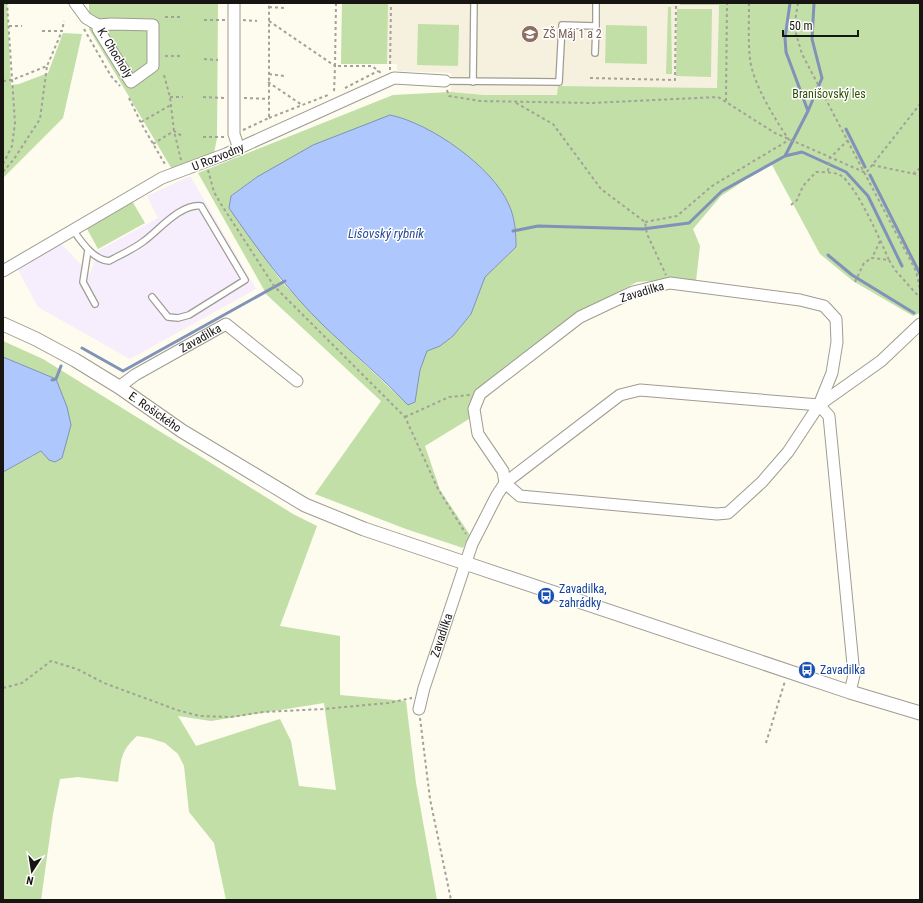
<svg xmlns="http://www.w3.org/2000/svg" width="923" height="903" font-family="'Roboto Condensed',sans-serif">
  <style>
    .built { fill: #f6f1de }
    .industrial { fill: #f6edfd }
    .green { fill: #c1dfa6; fill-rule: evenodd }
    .water { fill: #aec8fe; stroke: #8092b7 }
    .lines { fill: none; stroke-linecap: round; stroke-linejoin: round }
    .stream { stroke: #8092b7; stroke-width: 3 }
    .service-casing { stroke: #9f9c91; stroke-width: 8 }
    .minor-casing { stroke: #9f9c91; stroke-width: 13 }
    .tertiary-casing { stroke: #9f9c91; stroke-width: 15 }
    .path { stroke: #a3a198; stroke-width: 2; stroke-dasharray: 3 3; stroke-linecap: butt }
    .service { stroke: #fff; stroke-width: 5.5 }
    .minor { stroke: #fff; stroke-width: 11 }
    .tertiary { stroke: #fff; stroke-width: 13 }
    .labels { text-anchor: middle; stroke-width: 3; stroke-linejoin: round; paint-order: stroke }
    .education-label { font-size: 12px; fill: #785e54; stroke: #fff; text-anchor: start }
    .street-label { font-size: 12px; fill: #161511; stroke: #fff }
    .park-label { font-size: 12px; fill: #2f4e00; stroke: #fff }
    .transit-label { font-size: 12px; fill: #164399; stroke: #fff; text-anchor: start }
    .water-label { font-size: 13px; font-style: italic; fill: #2c4b98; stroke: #fff }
  </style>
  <rect width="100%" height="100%" fill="#fefbef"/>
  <path class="built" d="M342,3H719L718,88L558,86V95H484L451,92V73L397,71V64H341Z"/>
  <path class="industrial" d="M190,176L256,289L130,359L38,307L17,268L60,243L90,274L98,251L158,218L147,196Z"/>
  <path class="green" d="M3,3H7L11,85L19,84L48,73L63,33L82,34L63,118L3,178Z
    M89,3H218L217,138L214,153L173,171L89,29Z
    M342,3H388L387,64H341Z
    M680,3H920V313L913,316L853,281L820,254L771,163L721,196L693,229L700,246L696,281L668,280L637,282L578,313L481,387L469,419L425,446L440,490L470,535L463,548L406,529L315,494L381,401L267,295L198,173L393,95L451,92L484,95H557L558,86L717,88L719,5H680ZM390,115C430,123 493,167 509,205C515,218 516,233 516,247L485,277L471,314L453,336L440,346L427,351L420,370L415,402L408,405L324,326L282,282L229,208L231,196L257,177Z
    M668,7H671L672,74H666Z
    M677,9H712L711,77L676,76Z
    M418,24L459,25L458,66L417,65Z
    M606,25L647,26V64L605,63Z
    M132,201L145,223L98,249L86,227Z
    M3,341L43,359L293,514L317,526L280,626L340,636V695L406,701L416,783L437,900H226L214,843L189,812L184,766L178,754L165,743L149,738L137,736C120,751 121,761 118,782L78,777L60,779L53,814L41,900H3V472L42,451L56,379L3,357ZM324,703L336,790L299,786L291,741L280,719L196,746L178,716L211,721Z"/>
  <path class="water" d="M390,115C430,123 493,167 509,205C515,218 516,233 516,247L485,277L471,314L453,336L440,346L427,351L420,370L415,402L408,405C382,377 352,353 324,326C287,290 258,250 229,208L231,196L257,177L313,145Z
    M3,357L56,379L67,407L71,425L62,458L55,462L49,460L41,451L3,472Z"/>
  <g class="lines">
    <path class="stream" d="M790,3L785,38L786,52L808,111
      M846,129L865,167
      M785,156L802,152L846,172L868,196L902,266
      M870,175L920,274
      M513,231L538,226L643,229L689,223L722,191L785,156L808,111L822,78L812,39L814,3
      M828,255L852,275L914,313
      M82,348L123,371L285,281
      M52,380L56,379L61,366"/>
    <defs>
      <path id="service" d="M595,53L596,26
        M445,81L559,82L562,25L596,26V3
        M473,82L474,3
        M73,230C81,241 93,260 109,261C120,255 134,249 144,241C158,231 181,203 201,206L245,280L189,315L178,318L168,317L152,297
        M88,250L83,282L95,304"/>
      <g id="minor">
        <path d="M75,3L86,18L98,25"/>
        <path d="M234,3V134L239,149"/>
        <path d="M112,24L153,25V66L131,82L98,29V25Z"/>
        <path d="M3,271L162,178L226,154L394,78L445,81"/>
        <path d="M670,283L800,300L824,306L836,319L837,342L832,373L819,405L788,452L762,482L728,513L717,514L520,496L505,483L503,471L478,434L474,409L480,394L580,317L633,292Z"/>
        <path id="s1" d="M119,387L135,375L226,324L297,381"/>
        <path d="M819,405L829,416L854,675L850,692"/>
        <path id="s2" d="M419,709L424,688L472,544L497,495L505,483L620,395L640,390L819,405L881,361L920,324"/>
      </g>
      <g id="tertiary">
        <path id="s3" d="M3,324L36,339L75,360L119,387L182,431L305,505L364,529L465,563L850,692L920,713"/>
      </g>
    </defs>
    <use href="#service" class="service-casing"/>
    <use href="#minor" class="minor-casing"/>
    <use href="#tertiary" class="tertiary-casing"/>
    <path class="path" d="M336,3L335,66H372L381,73
      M798,3L794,27L802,54L916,271L920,289
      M269,7L284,8
      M165,17H183
      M204,20H225
      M243,20L257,21
      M269,21L335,66L334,93
      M9,26H22
      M84,29L111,76L120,86
      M42,31H62L64,21
      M165,56H183
      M204,59L218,60
      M390,70L391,3
      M269,74L284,76
      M164,75L170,97L174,131L181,160
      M590,78L675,80L676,3
      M3,81L12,80L47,66L62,31
      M268,82L302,105
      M345,88L378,71
      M447,90L449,96L480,101L591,103L718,97L775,133L866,173L920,104
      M170,97H183
      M203,97L224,98
      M129,98L141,123L166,166
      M244,98L269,99
      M726,101L727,3
      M516,103L553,124L601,189L645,222L647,234L666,275
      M269,118L328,95
      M141,122L171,105
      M243,130L269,118V3
      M203,137H225
      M153,144L174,131L182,136
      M3,164L12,146L15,123L7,3
      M872,165L920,175
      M208,170L214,192L221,204L274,286L405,417L438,489L466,534
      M828,171L830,158L848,140
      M3,172L14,159L40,119L47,66
      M913,174L920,168
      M791,205L797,200L803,186L816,172C824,172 833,172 840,175C856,184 881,242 889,260
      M645,222L677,216L712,186L789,140C775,119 753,84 750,59C748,41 749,22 749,3
      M880,241L872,258L889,260L895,270L920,298
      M855,282L864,263L872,258
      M405,417L449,397L470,395
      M3,688L22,683L51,661L77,669L104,683L177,710L200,716L231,717L263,712L323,709L388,703L412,698
      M420,718L430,799L451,900
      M766,743L785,681"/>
    <use href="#service" class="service"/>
    <use href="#minor" class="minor"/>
    <use href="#tertiary" class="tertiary"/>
  </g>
  <defs>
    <symbol id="school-disc" viewBox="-11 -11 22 22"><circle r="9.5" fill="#8d6e63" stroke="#fff"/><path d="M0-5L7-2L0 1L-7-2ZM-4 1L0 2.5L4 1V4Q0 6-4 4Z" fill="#fff"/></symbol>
    <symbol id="bus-disc" viewBox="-11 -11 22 22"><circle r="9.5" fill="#1a4fb4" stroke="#fff"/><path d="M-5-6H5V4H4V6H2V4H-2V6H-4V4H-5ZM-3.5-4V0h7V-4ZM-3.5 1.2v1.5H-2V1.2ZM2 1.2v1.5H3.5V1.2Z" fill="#fff"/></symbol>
  </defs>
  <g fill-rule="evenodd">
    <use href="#school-disc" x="520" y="24" width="20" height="20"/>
    <use href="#bus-disc" x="536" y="586" width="20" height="20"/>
    <use href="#bus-disc" x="797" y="660" width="20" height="20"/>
  </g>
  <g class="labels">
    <g class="education-label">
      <text x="543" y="38">ZŠ Máj 1 a 2</text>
    </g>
    <g class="street-label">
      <text transform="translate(115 53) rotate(59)" y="4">K. Chocholy</text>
      <text transform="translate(218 157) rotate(-22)" y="4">U Rozvodny</text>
      <text transform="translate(642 292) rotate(-17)" y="4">Zavadilka</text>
      <text dy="4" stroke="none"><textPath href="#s1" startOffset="95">Zavadilka</textPath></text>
      <text dy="4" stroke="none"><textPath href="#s3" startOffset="176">E. Rošického</textPath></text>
      <text dy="4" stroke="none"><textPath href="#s2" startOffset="77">Zavadilka</textPath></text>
    </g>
    <g class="park-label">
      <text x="829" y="98">Branišovský les</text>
    </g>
    <g class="transit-label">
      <text x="559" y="593">Zavadilka,<tspan x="559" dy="14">zahrádky</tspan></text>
      <text x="820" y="674">Zavadilka</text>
    </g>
    <g class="water-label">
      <text x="386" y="238">Lišovský rybník</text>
    </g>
  </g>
  <rect width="923" height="903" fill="none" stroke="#161511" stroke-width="8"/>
  <g transform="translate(32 871) rotate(192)" stroke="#ffffff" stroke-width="3" paint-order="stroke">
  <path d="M0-3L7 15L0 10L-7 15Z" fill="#161511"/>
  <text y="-6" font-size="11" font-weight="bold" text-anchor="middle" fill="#161511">N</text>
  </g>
  <path d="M783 30v6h75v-6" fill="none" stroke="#161511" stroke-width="2"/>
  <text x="789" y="30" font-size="12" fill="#161511" stroke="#ffffff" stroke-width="3" paint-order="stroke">50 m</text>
</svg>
